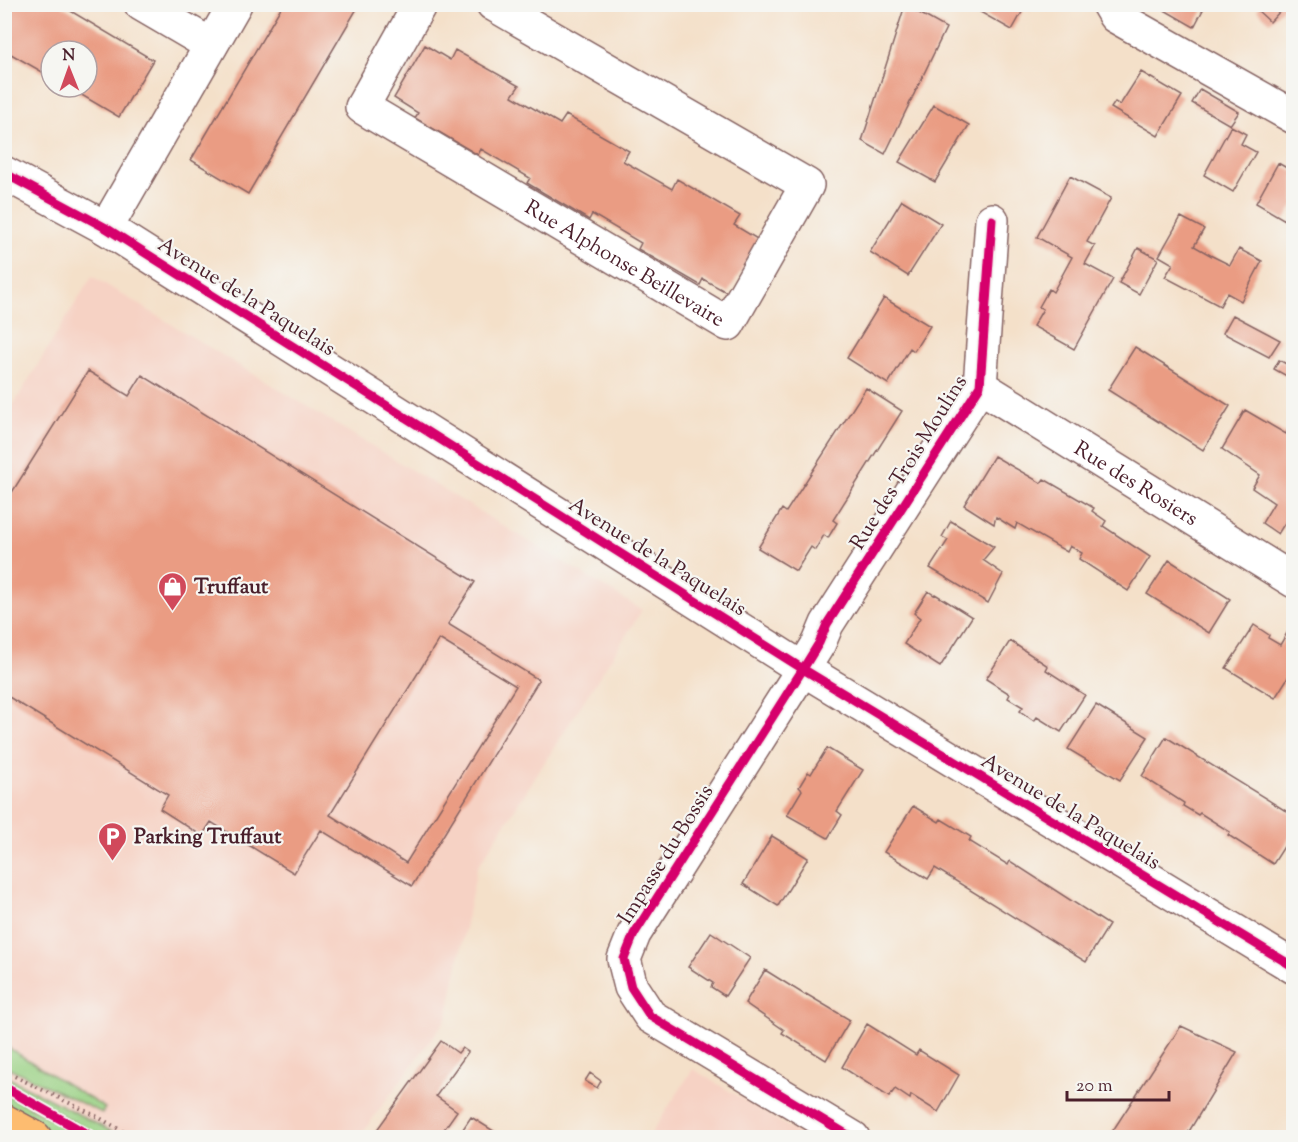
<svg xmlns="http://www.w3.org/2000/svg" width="1298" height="1142" font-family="'Sorts Mill Goudy',serif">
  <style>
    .built { fill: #f6d2c4 }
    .green { fill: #98d082; stroke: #717856; stroke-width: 1.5 }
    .building { fill: #ea9c83; fill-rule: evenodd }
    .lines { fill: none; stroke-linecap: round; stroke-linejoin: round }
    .minor-casing { stroke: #866362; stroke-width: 36 }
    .major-casing { stroke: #866362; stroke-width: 36 }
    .path { stroke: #866362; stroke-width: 4; stroke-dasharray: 1.5 4.5; stroke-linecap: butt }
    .minor { stroke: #fff; stroke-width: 33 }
    .major { stroke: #fdbc70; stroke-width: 33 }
    .cycleway-casing { stroke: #f6f6f2; stroke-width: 13 }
    .cycleway { stroke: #d6006c; stroke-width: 9 }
    .labels { text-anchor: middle; stroke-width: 4.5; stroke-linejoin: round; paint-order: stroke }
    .street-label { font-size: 21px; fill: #4a1f2b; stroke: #f6f6f2 }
    .poi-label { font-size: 21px; font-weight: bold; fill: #4a1f2b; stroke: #f6f6f2; text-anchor: start }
  </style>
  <rect width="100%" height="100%" fill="#f6f6f2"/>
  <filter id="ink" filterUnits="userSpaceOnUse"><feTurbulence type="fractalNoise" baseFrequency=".0167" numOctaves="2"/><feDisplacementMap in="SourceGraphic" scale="12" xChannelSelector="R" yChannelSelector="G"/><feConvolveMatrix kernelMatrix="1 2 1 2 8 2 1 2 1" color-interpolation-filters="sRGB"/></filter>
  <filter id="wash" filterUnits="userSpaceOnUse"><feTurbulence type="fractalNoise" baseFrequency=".008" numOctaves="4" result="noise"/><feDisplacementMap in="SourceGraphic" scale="24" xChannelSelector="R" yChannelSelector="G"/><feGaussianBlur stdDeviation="1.35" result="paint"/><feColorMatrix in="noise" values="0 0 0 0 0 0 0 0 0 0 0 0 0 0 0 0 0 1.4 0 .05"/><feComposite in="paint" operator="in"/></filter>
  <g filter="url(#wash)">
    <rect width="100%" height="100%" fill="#f4e0c9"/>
    <path class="built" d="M92,276L642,610L477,868L447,1018L359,1137H5L4,420Z
      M693,1069L805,1137H649Z"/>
    <path class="green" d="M4,1045L105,1108L102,1113L5,1066Z
      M5,1076L122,1137H100L5,1084Z
      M4,1093L84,1137H50L5,1112Z"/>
    <g id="blocks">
      <path class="building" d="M4,4H59L153,60L119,117L68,87H87V51H51V77L4,50Z
        M283,4H353L358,7L248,194L191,160Z
        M975,4H1033L1030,10L1025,7L1012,30L973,8Z
        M1154,4H1206L1194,27Z
        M1261,4H1294V17L1283,8L1270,22L1257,10Z
        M905,5L946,28L885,154L862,141Z
        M425,45L450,60L455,50L519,86L512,96L560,124L566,115L629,151L623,161L672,189L677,179L740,216L734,225L759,240L728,293L703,279L700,285L638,249L641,243L592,214L589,220L527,183L530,178L481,149L478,155L415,118L418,113L394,98Z
        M1141,72L1182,96L1158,136L1111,108L1115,102L1120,105Z
        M1200,89L1239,112L1230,125L1192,103Z
        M934,105L969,125L935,182L899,162Z
        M1231,126L1246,134L1241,144L1256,152L1233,192L1204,175Z
        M1278,163L1294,172V204L1285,220L1256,203Z
        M1070,176L1111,198L1087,242L1095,246L1085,264L1113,279L1074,349L1033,326L1043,309L1039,307L1049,289L1053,292L1072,257L1037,237Z
        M902,200L941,224L908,276L870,252Z
        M1181,217L1204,229L1194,246L1212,256L1230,265L1239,249L1262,261L1241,301L1227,293L1220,306L1165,277L1173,264L1159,256Z
        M1138,248L1158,259L1139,294L1119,283Z
        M884,298L930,326L914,351L910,348L888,384L847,358Z
        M1233,315L1280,340L1269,357L1223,333Z
        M1135,347L1230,406L1203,450L1108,390Z
        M1279,360L1294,368V380L1274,369Z
        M88,371L129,396L142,375L475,582L448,624L539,680L412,886L321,830L294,873L211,822L202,836L160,809L168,795L4,694V505ZM439,639L516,686L406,863L330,815Z
        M866,388L902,411L833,520L837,523L828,538L824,535L815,550L811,547L796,571L758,548L782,509L786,512Z
        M1245,410L1286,434L1290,426L1294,428V508L1278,534L1262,523L1274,503L1252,488L1260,475L1222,449Z
        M994,456L1041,483L1044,479L1094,508L1092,511L1106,521L1103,526L1150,557L1128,591L1079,559L1082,553L1070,546L1067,552L1017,523L1015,529L996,517L994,524L964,505Z
        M951,521L994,547L983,560L1003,574L988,603L930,568L948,540L942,537Z
        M1169,560L1230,599L1209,633L1147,594Z
        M928,591L934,595L935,594L972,617L940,667L904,644L920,618L914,613Z
        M1254,625L1269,635L1268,638L1280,645L1287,633L1294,638V668L1275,698L1226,668Z
        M1010,641L1048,666L1046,670L1085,695L1061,732L1037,717L1034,721L1020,711L1023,707L1008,698L1010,694L986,679Z
        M1096,705L1148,737L1120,780L1068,749Z
        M1166,737L1294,816V831L1273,864L1228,835L1230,832L1200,813L1198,815L1183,806L1184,803L1142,776Z
        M827,748L863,770L837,811L842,815L828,838L787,815L802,790L799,787L808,772L811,774Z
        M913,806L939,822L941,819L971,837L969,841L1008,865L1010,861L1109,925L1086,962L935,868L928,879L884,852Z
        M772,836L808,858L778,906L743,884Z
        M711,932L750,958L725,996L711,987L713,983L688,967Z
        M765,970L805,995L806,994L850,1020L826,1060L782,1033L784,1030L745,1003Z
        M867,1024L916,1055L919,1050L959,1075L938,1112L911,1095L910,1099L895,1089L889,1097L842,1067Z
        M1181,1026L1237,1052L1185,1138H1108Z
        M441,1041L458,1053L462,1048L468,1052L436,1096L457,1111L438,1138H371Z
        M590,1073L601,1081L597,1088L585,1081Z
        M471,1117L500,1135L498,1138H457Z"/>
    </g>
  </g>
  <g filter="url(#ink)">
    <use href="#blocks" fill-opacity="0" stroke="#866362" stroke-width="1.5"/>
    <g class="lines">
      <defs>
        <g id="minor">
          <path d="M141,4L211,45"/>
          <path id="s1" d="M420,4L362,107L728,324L807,185L493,4"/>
          <path d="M1108,4L1115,16L1294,117"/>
          <path d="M4,173L106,228L803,669L1294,967"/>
          <path d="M106,228L235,4"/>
          <path id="s2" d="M980,386L1294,581"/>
          <path d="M853,1138L650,1016L631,987L624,959L634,934L803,669L819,643L827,624L980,386L992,220"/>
        </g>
        <path id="major" d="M4,1121L35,1138"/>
      </defs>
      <use href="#minor" class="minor-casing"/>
      <use href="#major" class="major-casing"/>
      <path class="path" d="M4,1071L98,1117L134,1138"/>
      <use href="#minor" class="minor"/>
      <use href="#major" class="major"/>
      <defs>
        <path id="cycleway" d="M4,173L106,228L803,669L1294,967
          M4,1087L94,1138
          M853,1138L650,1016L631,987L624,959L634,934L803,669L819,643L827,624L980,386L992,220"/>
      </defs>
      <use href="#cycleway" class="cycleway-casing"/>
      <use href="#cycleway" class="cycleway"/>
    </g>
  </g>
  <defs>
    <symbol id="shop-pin" viewBox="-11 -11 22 30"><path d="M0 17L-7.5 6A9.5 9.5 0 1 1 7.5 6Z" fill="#d1495b" stroke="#f6f6f2"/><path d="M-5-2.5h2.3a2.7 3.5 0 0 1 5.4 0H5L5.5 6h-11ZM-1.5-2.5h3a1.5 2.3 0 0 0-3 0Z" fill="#fff"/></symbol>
    <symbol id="parking-pin" viewBox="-11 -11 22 30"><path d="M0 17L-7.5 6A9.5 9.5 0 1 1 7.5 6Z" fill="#d1495b" stroke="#f6f6f2"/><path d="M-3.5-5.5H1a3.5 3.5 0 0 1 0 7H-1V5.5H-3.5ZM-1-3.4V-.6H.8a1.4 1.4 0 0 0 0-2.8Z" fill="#fff"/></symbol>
  </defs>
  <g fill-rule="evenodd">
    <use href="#shop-pin" x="156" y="570" width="33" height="45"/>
    <use href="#parking-pin" x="96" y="820" width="33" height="45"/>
  </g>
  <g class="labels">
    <g class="street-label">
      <text dy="7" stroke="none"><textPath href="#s1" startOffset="424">Rue Alphonse Beillevaire</textPath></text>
      <text transform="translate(247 296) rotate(32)" y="7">Avenue de la Paquelais</text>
      <text transform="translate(908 462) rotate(-58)" y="7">Rue des Trois Moulins</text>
      <text dy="7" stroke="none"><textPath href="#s2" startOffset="184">Rue des Rosiers</textPath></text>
      <text transform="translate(658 556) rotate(32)" y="7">Avenue de la Paquelais</text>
      <text transform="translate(1071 811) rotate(31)" y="7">Avenue de la Paquelais</text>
      <text transform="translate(665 854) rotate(-58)" y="7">Impasse du Bossis</text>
    </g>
    <g class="poi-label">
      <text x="194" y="593">Truffaut</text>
      <text x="134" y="843">Parking Truffaut</text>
    </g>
  </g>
  <rect width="1298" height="1142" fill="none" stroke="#f6f6f2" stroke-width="24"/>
  <g transform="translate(69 69) rotate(359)"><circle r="28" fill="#f6f6f2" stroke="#b1a0a2" stroke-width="1.5"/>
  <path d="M0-4.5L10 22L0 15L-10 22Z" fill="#d1495b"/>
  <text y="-9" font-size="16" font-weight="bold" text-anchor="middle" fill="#4a1f2b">N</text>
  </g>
  <path d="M1067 1091v9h102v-9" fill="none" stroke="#4a1f2b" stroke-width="3"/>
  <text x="1076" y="1091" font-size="18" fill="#4a1f2b" stroke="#f6f6f2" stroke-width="4.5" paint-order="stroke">20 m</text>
</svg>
